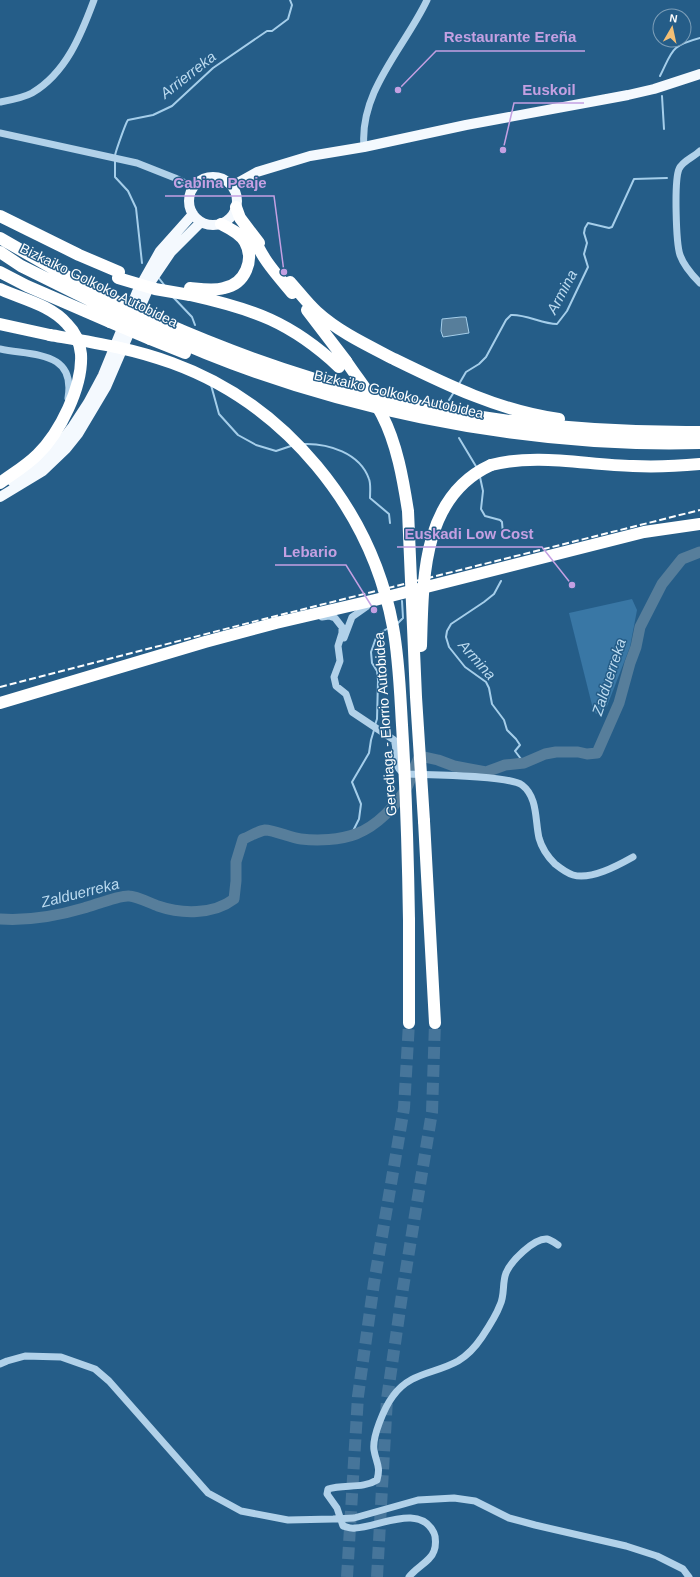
<svg xmlns="http://www.w3.org/2000/svg" width="700" height="1577" font-family="Arial,sans-serif">
  <style>
    .green { fill: #3977a5 }
    .water { fill: #577e9b; stroke: #a5ceea }
    .lines { fill: none; stroke-linecap: round; stroke-linejoin: round }
    .stream { stroke: #a5ceea; stroke-width: 2 }
    .river { stroke: #577e9b; stroke-width: 11 }
    .highway-tunnel { stroke: #46759a; stroke-width: 12; stroke-dasharray: 12 6; stroke-linecap: butt }
    .minor { stroke: #b1d1e9; stroke-width: 7 }
    .major { stroke: #f4f9fe; stroke-width: 10 }
    .highway { stroke: #fff; stroke-width: 12 }
    .rail { stroke: #fff; stroke-width: 2; stroke-dasharray: 7 3; stroke-linecap: butt }
    .highway-bridge { stroke: #fff; stroke-width: 12 }
    .labels { text-anchor: middle; stroke-width: 3; stroke-linejoin: round; paint-order: stroke }
    .street-label { font-size: 14px; fill: #fff; stroke: #255d88 }
    .water-label { font-size: 15px; font-style: italic; fill: #bcdbf0; stroke: #255d88 }
    .leader { fill: none; stroke: #c4a0e2; stroke-width: 1.5 }
    .callout-dot { fill: #c4a0e2; stroke: #255d88; stroke-width: 1.5 }
    .callout-label { font-size: 15px; text-anchor: middle; font-weight: bold; fill: #c4a0e2; stroke: #255d88; stroke-width: 3; stroke-linejoin: round; paint-order: stroke }
  </style>
  <rect width="100%" height="100%" fill="#255d88"/>
  <path class="green" d="M632,599L637,610L630,647L607,706L596,714L592,705L569,613Z"/>
  <path class="water" d="M461,317H466L469,333L443,337L441,331L442,319Z"/>
  <g class="lines">
    <path class="stream" d="M660,76C673,50 670,46 700,38
      M662,96L664,129
      M115,156C115,153 126,122 128,120L153,115L172,106L213,68L267,31H272L288,19L292,5L290,0
      M115,161V177L128,191L136,208L142,263
      M158,277L165,286
      M173,297L192,317L195,325
      M459,384L466,372L479,364L486,357L506,320L511,315C526,314 542,324 557,324L567,311L588,267L584,254L587,243L584,233L585,228L588,223L609,228L612,227L634,179L667,178
      M211,385L219,414L238,435L256,445L276,451L291,446
      M449,400L454,392
      M459,438L477,468
      M303,444C328,443 360,453 369,479C371,484 370,492 370,498L389,514L390,523
      M480,477L483,491L481,509L485,516L500,520L502,522L503,534
      M501,581L494,594L484,602L451,624L447,631L446,637L449,647L465,667L486,682L489,688L492,704L504,720L507,730L516,739L520,745L515,751L524,763
      M397,624L403,618L402,601
      M375,725L377,719L378,680L377,671L372,663L371,652L377,635L390,627
      M351,835L359,819L361,804L352,782L369,753L371,740L374,730"/>
    <path class="river" d="M0,919C29,921 57,916 84,908C95,905 120,895 129,896C136,896 150,903 158,906C181,914 213,915 234,899L236,881V862L243,839C249,837 258,831 265,830C274,830 291,838 301,839C318,841 340,840 356,834C377,826 396,806 407,787C412,777 414,766 420,756L438,760L454,766L486,772L505,765L524,763L545,754L556,752H578L587,754L597,753L619,703L630,663L636,647L640,627L662,584L682,559L700,552"/>
    <path class="highway-tunnel" d="M347,1577L358,1396L374,1283L404,1108L409,1023
      M377,1577L387,1399L403,1288L432,1112L435,1023"/>
    <path class="minor" d="M0,102C11,100 23,98 32,93C66,73 81,35 94,0
      M0,133L137,163L175,178L193,187
      M364,147C359,91 405,47 427,0
      M700,151C694,157 682,161 679,169C674,181 676,243 680,255C684,266 692,275 700,283
      M0,349C32,356 76,350 68,398
      M322,617L329,616L335,618L342,627V633L338,646L340,661L334,677L336,686L346,694L352,712L394,740C399,751 391,771 407,774C428,775 508,775 522,785C538,797 535,821 539,838C542,849 547,856 555,864C560,868 566,873 573,875C591,880 617,866 633,857
      M344,638L352,617L369,605
      M0,1364L7,1361L25,1356L61,1357L95,1369L109,1381L208,1493L241,1511L288,1520L333,1519L354,1518L418,1500L454,1498L475,1501L509,1518L535,1525L626,1546L657,1556L683,1569L689,1577
      M409,1577C415,1568 431,1561 434,1551C436,1546 436,1537 434,1533C420,1503 379,1527 355,1528C351,1529 347,1527 343,1526L337,1508L327,1494L328,1489C344,1484 363,1489 377,1480C381,1466 376,1463 374,1450C372,1437 384,1408 393,1396C410,1372 435,1374 458,1361C468,1355 476,1346 482,1337C488,1328 496,1316 500,1305C505,1295 502,1283 506,1273C511,1261 534,1238 547,1239C551,1240 555,1243 558,1245"/>
    <path class="major" d="M189 201a24 24 0 1 1 48 0a24 24 0 1 1-48 0Z
      M232,186L257,172L310,156L364,147L466,125L628,95L654,89L700,74
      M12,481L37,465L59,444L73,426L88,403L103,375L137,292L160,251L193,214
      M0,497L43,471L66,449L78,434L106,387L152,280L171,252L201,222"/>
    <path class="highway" d="M236,207L240,218L259,243
      M0,216L79,255L119,272
      M254,237C261,258 278,276 292,293
      M0,238L75,281L122,304
      M0,252L21,266L114,312
      M0,272L27,286L110,322
      M290,282C299,292 307,303 317,312C339,332 367,345 394,359C447,385 500,411 559,419
      M190,288C201,289 214,291 224,288C245,284 255,260 245,242C240,233 229,228 221,224
      M0,289C22,299 51,305 67,324C75,332 80,343 81,354C83,386 60,433 37,455C26,466 12,474 0,483
      M190,295C253,309 291,322 339,367
      M307,310L346,361
      M160,321C230,352 303,378 377,396C482,422 592,433 700,432
      M0,324L50,335
      M155,331C318,407 520,448 700,443
      M150,339L185,353
      M491,465C537,453 586,465 633,466C655,467 678,466 700,464
      M0,703L205,642L276,623L375,600L644,532L700,524
      M424,821L435,1023
      M409,1023V920"/>
    <path class="rail" d="M0,687L264,619L700,510"/>
    <path class="highway-bridge" d="M118,278L155,289L190,295
      M122,304L160,321
      M114,312L155,331
      M110,322L150,339
      M50,335C91,342 132,348 172,363C285,404 371,508 393,627C399,659 400,692 402,725C406,790 408,855 409,920
      M346,361C358,379 372,396 382,415C397,444 403,479 408,511L416,697L424,821
      M421,646C423,581 421,497 491,465"/>
  </g>
  <g class="labels">
    <g class="street-label">
      <text transform="translate(99 285) rotate(26)" y="5">Bizkaiko Golkoko Autobidea</text>
      <text transform="translate(399 394) rotate(13)" y="5">Bizkaiko Golkoko Autobidea</text>
      <text transform="translate(385 724) rotate(-94)" y="5">Gerediaga - Elorrio Autobidea</text>
    </g>
    <g class="water-label">
      <text transform="translate(188 75) rotate(-38)" y="5">Arrierreka</text>
      <text transform="translate(562 292) rotate(-62)" y="5">Armina</text>
      <text transform="translate(477 660) rotate(48)" y="5">Armina</text>
      <text transform="translate(609 677) rotate(-72)" y="5">Zalduerreka</text>
      <text transform="translate(80 893) rotate(-14)" y="5">Zalduerreka</text>
    </g>
  </g>
  <path class="leader" d="M398 90L436 51H585M503 150L514 103H584M284 272L274 196H165M572 585L542 547H397M374 610L346 565H275"/>
  <g class="callout-dot">
    <circle cx="398" cy="90" r="4"/>
    <circle cx="503" cy="150" r="4"/>
    <circle cx="284" cy="272" r="4"/>
    <circle cx="572" cy="585" r="4"/>
    <circle cx="374" cy="610" r="4"/>
  </g>
  <g class="callout-label">
    <text x="510" y="42">Restaurante Ereña</text>
    <text x="549" y="95">Euskoil</text>
    <text x="220" y="188">Cabina Peaje</text>
    <text x="469" y="539">Euskadi Low Cost</text>
    <text x="310" y="557">Lebario</text>
  </g>
  <g transform="translate(672 28) rotate(9)"><circle r="19" fill="#255d88" stroke="#7c9eb8"/>
  <path d="M0-3L7 15L0 10L-7 15Z" fill="#f3bf75"/>
  <text y="-6" font-size="11" font-weight="bold" text-anchor="middle" fill="#ffffff">N</text>
  </g>
</svg>
